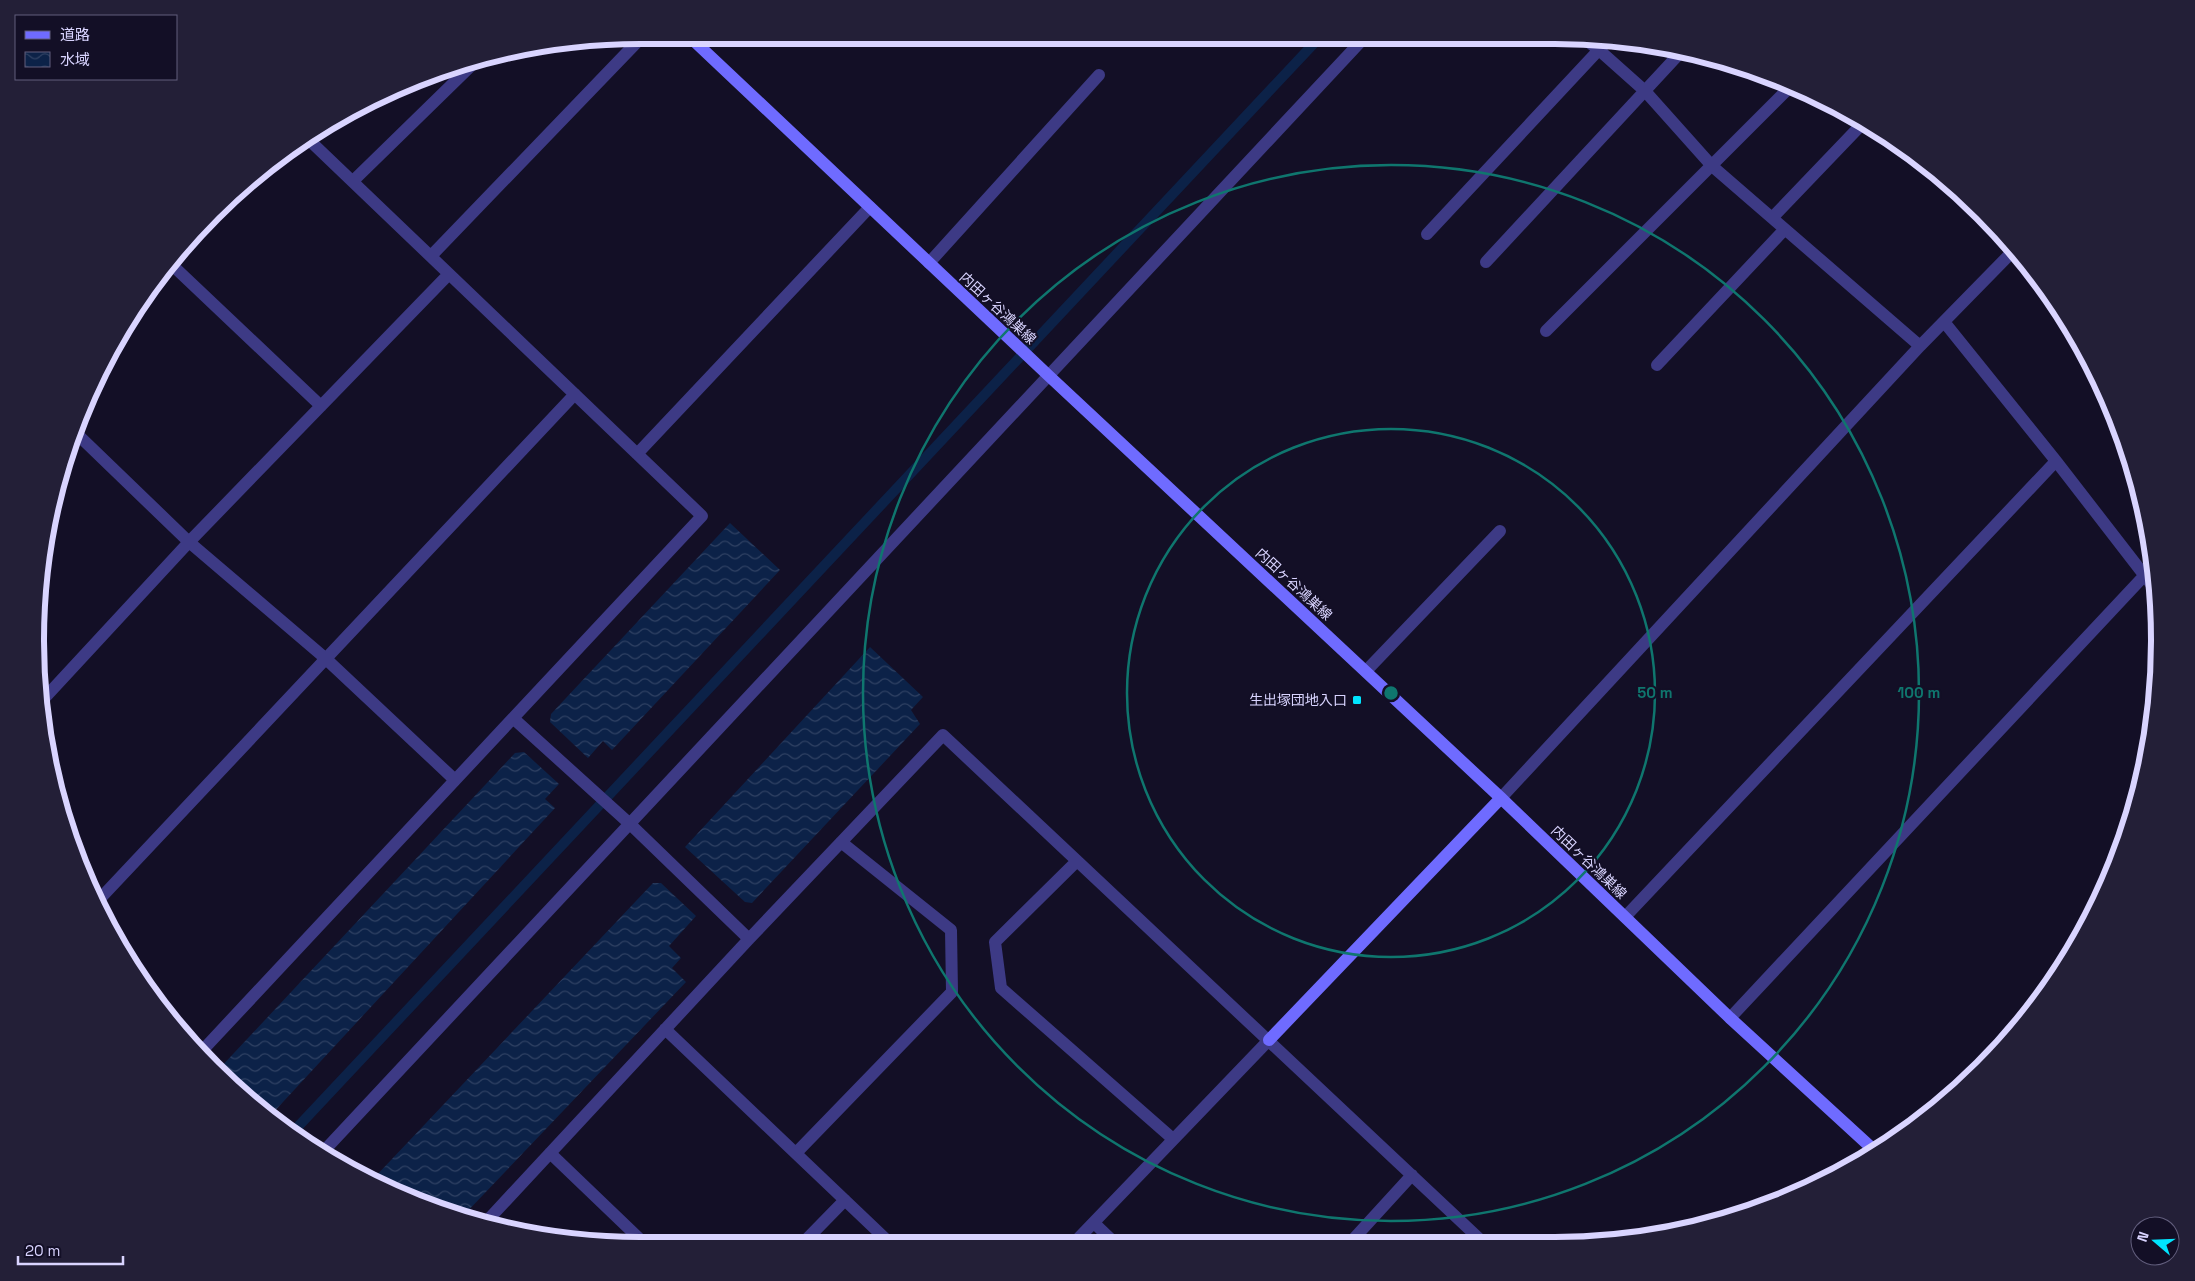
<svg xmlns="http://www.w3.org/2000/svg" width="2195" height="1281" font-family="'Space Grotesk','Noto Sans JP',sans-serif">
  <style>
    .water { fill: url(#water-waves) }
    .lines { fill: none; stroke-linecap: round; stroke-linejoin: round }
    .stream { stroke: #0c2248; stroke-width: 10 }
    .street { stroke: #3d3a85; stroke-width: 12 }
    .secondary { stroke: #6f6bff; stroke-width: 12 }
    .ring { fill: none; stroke: #0f766e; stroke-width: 2.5 }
    .poi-dot { fill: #00e5ff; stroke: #130f26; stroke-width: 2 }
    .labels { text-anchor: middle; stroke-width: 4; stroke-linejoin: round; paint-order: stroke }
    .street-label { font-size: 14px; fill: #d9d4ff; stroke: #130f26 }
    .poi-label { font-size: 14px; fill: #d9d4ff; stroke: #130f26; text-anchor: end }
    .rim { fill: none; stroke: #d9d4ff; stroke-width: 6 }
    .centre { fill: #0f766e; stroke: #130f26; stroke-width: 2.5 }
    .ring-label { font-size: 15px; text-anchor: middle; font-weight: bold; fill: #0f766e; stroke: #130f26; stroke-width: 4; stroke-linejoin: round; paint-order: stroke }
  </style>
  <defs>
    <pattern id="water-waves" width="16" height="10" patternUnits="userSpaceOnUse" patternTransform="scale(1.25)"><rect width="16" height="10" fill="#0c2248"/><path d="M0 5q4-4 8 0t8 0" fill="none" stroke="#2f4163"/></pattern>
  </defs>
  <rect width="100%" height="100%" fill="#130f26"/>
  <path class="water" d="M730,523L780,570L612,750L603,741L588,758L550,722L551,714Z
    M870,647L923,697L911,710L920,724L752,903L745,902L685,847Z
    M524,752L559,784L545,799L555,808L271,1115L219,1069L515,753Z
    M653,883H661L696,916L669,946L681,958L672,968L686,982L462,1217L446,1214L374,1178Z"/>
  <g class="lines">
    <path class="stream" d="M292,1133L1320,37"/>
    <path class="street" d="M1581,36L1599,50L1645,91L1712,166L1920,346
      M353,181L477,60
      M1772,218L1863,123
      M1427,234L1609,39
      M431,256L639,40
      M1486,262L1680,53
      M170,263L321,406
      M929,263L1099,75
      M1945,323L2056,461L2155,589
      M1546,331L1790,87
      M1657,365L1785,229
      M75,432L189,542L325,658L455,780
      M637,454L870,207
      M1366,671L1500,531
      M39,704L189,542L449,274
      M514,719L630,824L749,939
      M1501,798L1920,346L2014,250
      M1077,861L995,942L1001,988L1173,1139
      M96,903L575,394
      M1625,917L2056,461
      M1730,1018L2144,576
      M665,1029L892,1245
      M200,1053L702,516L307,138
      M322,1153L1365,37
      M550,1153L646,1245
      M796,1153L952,992L951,930L841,842
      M486,1222L749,939L943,735L1486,1245
      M1094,1223L1117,1245
      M801,1245L845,1200
      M1072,1245L1269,1040
      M1348,1245L1412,1175"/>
    <path class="secondary" d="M693,40L1049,376L1501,798L1730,1018L1875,1151
      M1269,1040L1501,798"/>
  </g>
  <g class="ring">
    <circle cx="1391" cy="693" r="264"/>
    <circle cx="1391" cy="693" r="528"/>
  </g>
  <rect class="poi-dot" x="1352" y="695" width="10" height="10" rx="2.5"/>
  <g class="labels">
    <g class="street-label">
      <text transform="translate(998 308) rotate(43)" y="5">内田ヶ谷鴻巣線</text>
      <text transform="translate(1294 584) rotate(43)" y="5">内田ヶ谷鴻巣線</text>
      <text transform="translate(1589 862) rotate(44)" y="5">内田ヶ谷鴻巣線</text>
    </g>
    <g class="poi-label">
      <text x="1347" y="705">生出塚団地入口</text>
    </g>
  </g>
  <path d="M0 0H2195V1281H0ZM640 44H1555A596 596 0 0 1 2151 640V641A596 596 0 0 1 1555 1237H640A596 596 0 0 1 44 641V640A596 596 0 0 1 640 44Z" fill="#231f37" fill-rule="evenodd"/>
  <path class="rim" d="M640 44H1555A596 596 0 0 1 2151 640V641A596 596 0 0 1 1555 1237H640A596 596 0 0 1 44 641V640A596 596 0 0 1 640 44Z"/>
  <circle cx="1391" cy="693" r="8" class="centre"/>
  <g class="ring-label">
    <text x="1655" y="698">50 m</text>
    <text x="1919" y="698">100 m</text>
  </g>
  <rect x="15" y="15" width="162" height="65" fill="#130f26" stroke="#625e7d"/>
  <rect x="25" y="31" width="25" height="8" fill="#6f6bff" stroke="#625e7d"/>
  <text x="60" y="40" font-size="15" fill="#d9d4ff">道路</text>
  <rect x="25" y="52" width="25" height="15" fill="url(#water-waves)" stroke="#625e7d"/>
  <text x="60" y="65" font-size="15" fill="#d9d4ff">水域</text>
  <g transform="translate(2155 1241) rotate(289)"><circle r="24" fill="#130f26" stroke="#625e7d"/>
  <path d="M0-4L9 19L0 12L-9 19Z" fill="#00e5ff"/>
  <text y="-8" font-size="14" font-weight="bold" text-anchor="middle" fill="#d9d4ff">N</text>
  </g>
  <path d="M18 1256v8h105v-8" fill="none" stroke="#d9d4ff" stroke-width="2.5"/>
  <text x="25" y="1256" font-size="15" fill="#d9d4ff" stroke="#130f26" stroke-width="4" paint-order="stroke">20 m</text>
</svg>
